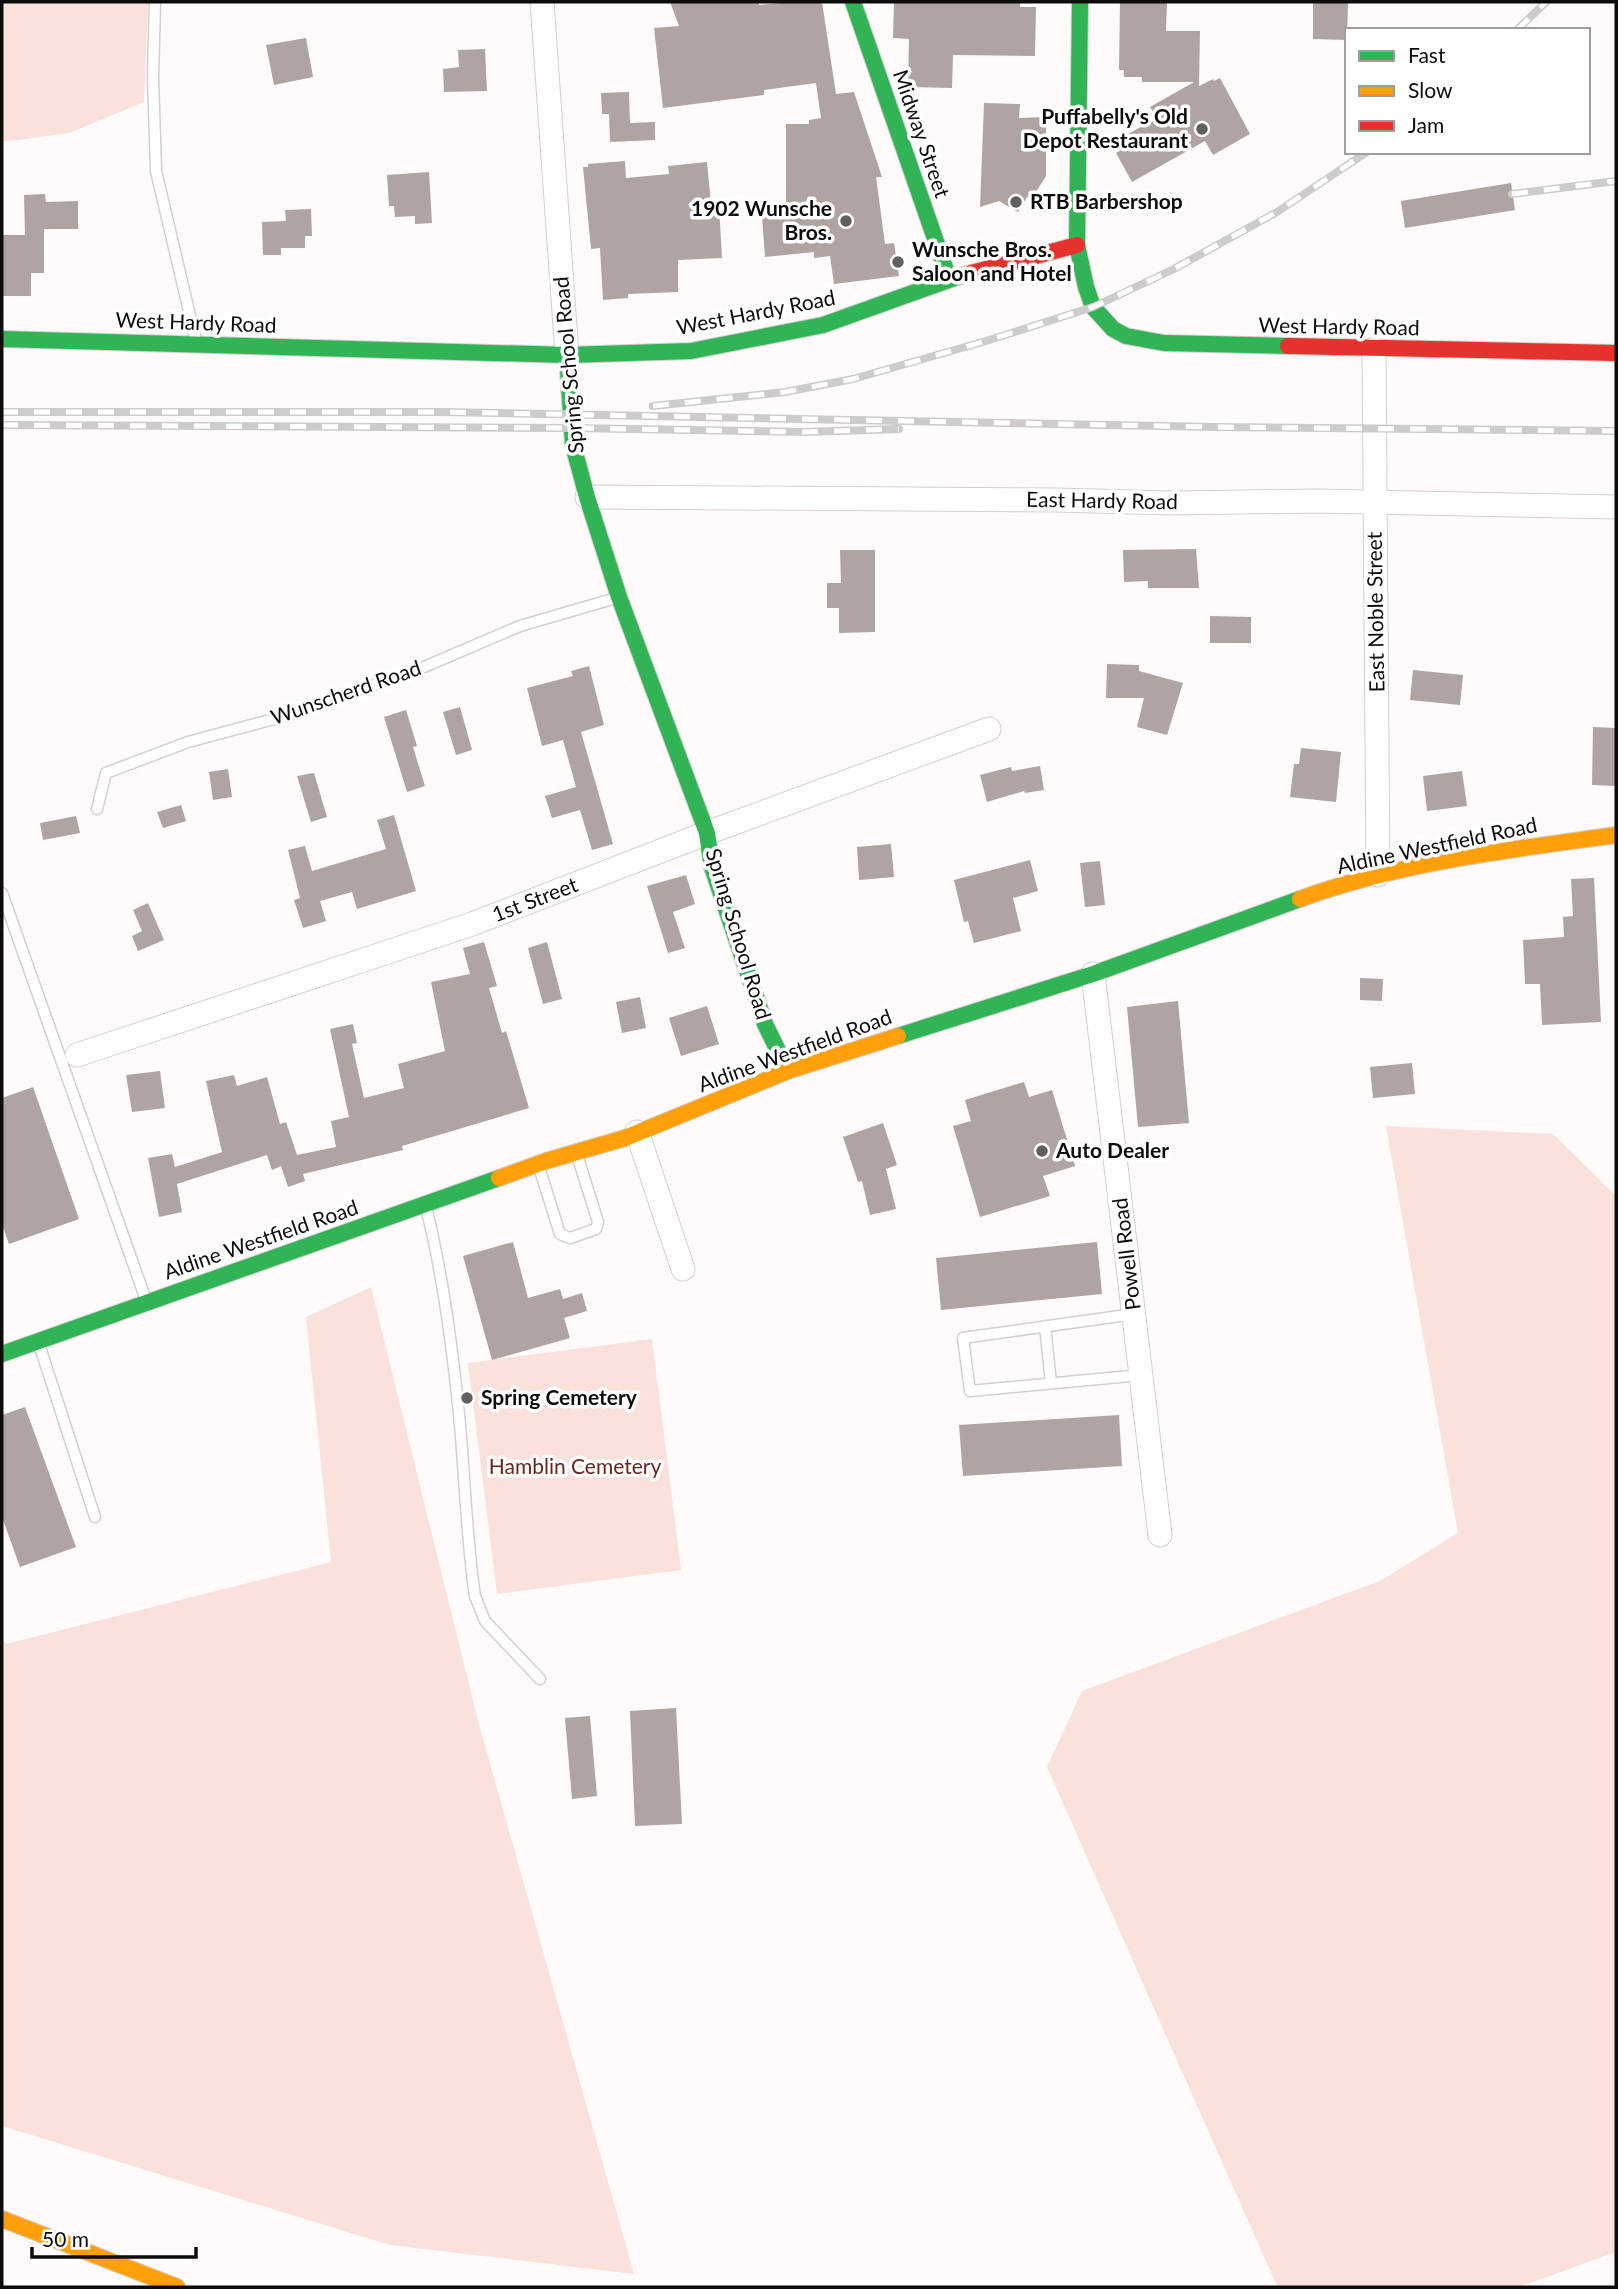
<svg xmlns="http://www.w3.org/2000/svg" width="1618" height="2289" font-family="Lato,sans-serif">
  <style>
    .green { fill: #fae1dc }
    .building { fill: #afa4a2 }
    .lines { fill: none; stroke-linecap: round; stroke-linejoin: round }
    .lane-casing { stroke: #d3d0cf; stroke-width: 13 }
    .street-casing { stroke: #d3d0cf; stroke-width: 25 }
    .fast-casing { stroke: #d3d0cf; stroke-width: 18 }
    .slow-casing { stroke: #d3d0cf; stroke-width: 18 }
    .jam-casing { stroke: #d3d0cf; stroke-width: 18 }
    .lane { stroke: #fffefe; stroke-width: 10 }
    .street { stroke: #fffefe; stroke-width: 23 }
    .fast { stroke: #30b455; stroke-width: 16 }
    .slow { stroke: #ff9f0a; stroke-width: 16 }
    .jam { stroke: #e5322d; stroke-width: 16 }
    .rail-casing { stroke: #cdcccc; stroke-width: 8 }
    .rail { stroke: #fff; stroke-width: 5; stroke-dasharray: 16; stroke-linecap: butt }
    .poi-dot { fill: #62605f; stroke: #fff; stroke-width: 2.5 }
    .labels { text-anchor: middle; stroke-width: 7; stroke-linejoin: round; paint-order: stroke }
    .poi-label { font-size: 21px; font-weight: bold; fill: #0e0c0b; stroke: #fff; text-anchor: start }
    .street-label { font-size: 21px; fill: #0e0c0b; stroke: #fff }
    .park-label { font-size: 21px; fill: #66251d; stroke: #fff }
  </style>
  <rect width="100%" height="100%" fill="#fefbfa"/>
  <path class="green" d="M2,2H148L144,102L69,133L2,142Z
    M1386,1126L1553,1134L1616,1196V2252L1519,2287L1277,2286L1047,1767L1082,1691L1380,1581L1458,1533Z
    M371,1287L478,1721L634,2274L390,2245L2,2126V1638L6,1644L331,1562L306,1317Z
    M652,1339L681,1570L497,1594L468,1363Z"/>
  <path class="building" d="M670,2H759V5L789,2H822L836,94L854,92L882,177H876L885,244L894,243L899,276L834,284L830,256L814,258V252L765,257L761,204L786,202V124H809V120L821,118L816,83L764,90V95L663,108L654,28L679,26Z
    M894,2H1020V7H1036L1035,56L953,55L952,88L908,87L909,39L893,38Z
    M1120,2H1167L1166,31H1200L1199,86L1213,79L1214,81L1220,78L1250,134L1213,155L1205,141L1132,182L1116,153L1124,148L1119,139L1157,118L1150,107L1194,82H1142V77H1124V70H1119Z
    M1313,2H1348L1347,40L1313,39Z
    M306,38L313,77L274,85L266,45Z
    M485,49L487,91L444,92L443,69L459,67L458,50Z
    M629,92L630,123L655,122V140L610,142L609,114H602L601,93Z
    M984,103L1020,104L1019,118L1046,117V176L1031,200L1027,197L1018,212L999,201L980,207Z
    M625,161L626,178L669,174L668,166L707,162L711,205H719L722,258L678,260V292L628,294V298L603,300L600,248L591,249L583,167H588V164Z
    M429,172L432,223L415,224V216L395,217L394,206H389L387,175Z
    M1511,183L1515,210L1405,228L1401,201Z
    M45,194L46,202L78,201V229H44V273H31V296H2V235H25L24,195Z
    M311,209L312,236H305V248H281V255H263L262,222L286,221L285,210Z
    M1196,549L1199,588H1148V581L1124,582L1123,550Z
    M840,550H875V632L839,633V608H827V583H841Z
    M1210,616L1251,617V643H1210Z
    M1107,664L1139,665V671L1183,683L1167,735L1137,727L1144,698H1106Z
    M589,666L604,725L581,732L613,844L592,850L580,810L552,818L545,796L576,787L563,740L542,746L527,688L573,676L571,671Z
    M1413,670L1463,675L1460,705L1410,700Z
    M460,707L472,750L456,755L443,712Z
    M406,710L417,746L413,747L425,786L407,792L384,717Z
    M1593,727L1616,728V786L1592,785Z
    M1301,748L1341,752L1336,802L1290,797L1294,764H1299Z
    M1040,766L1044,790L1025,793L1024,791L987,802L980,775L1011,767L1012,771Z
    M228,769L232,797L213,800L209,772Z
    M1462,771L1467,806L1427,811L1423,776Z
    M314,773L327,817L311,822L297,776Z
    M181,805L186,821L163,828L157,812Z
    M394,815L416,891L357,909L352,892L320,901L326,921L303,928L294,900L300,898L288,850L305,846L312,871L386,849L377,820Z
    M76,816L80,833L43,840L40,823Z
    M891,844L894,877L859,880L857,847Z
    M1030,860L1038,891L1013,898L1021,931L974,943L968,921L964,922L954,880Z
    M1100,861L1105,905L1085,907L1080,863Z
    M686,875L695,904L673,912L685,948L668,953L647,886Z
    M1594,878L1601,1022L1542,1025L1540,984H1525L1523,940L1564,937L1563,917L1573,916L1571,879Z
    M148,903L164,940L138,951L132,936L142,931L133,910Z
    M484,942L497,986L489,988L502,1033L506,1031L529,1108L402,1146L403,1150L303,1174L305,1181L288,1187L281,1166L272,1170L267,1155L177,1184L182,1212L159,1217L148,1158L172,1154L175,1167L222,1152L206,1081L234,1075L237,1086L267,1077L280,1124L286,1122L297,1155L336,1147L331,1121L349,1117L330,1029L353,1024L357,1043L352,1044L364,1098L404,1088L398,1064L445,1051L431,982L470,974L463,948Z
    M547,942L562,999L543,1004L528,948Z
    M1360,978L1383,979L1382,1001L1360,1000Z
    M640,997L646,1028L622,1033L616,1002Z
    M1178,1001L1189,1123L1138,1127L1127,1007Z
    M707,1006L719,1044L681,1056L669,1018Z
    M1412,1063L1415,1094L1373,1098L1370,1067Z
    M160,1071L165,1108L132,1112L126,1075Z
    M1024,1082L1029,1097L1052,1090L1075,1166L1043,1176L1050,1196L980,1217L953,1126L971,1121L965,1100Z
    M33,1087L79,1219L9,1244L2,1224V1098Z
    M883,1123L897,1165L886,1169L896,1209L870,1215L862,1181L858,1182L843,1137Z
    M513,1242L528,1298L560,1289L563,1299L582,1293L587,1311L564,1318L570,1338L492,1360L463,1256Z
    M1097,1242L1102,1294L941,1310L936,1258Z
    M25,1407L76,1547L20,1567L2,1517V1415Z
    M1119,1415L1122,1466L963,1476L959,1425Z
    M676,1708L682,1824L635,1826L630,1711Z
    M590,1716L597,1796L572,1799L565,1718Z"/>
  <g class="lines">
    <defs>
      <path id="lane" d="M155,2L153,77L156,171L196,341
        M97,809L106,773L188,742L300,712L424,667L520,626L616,598
        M2,893L146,1300
        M539,1167L560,1234L570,1238L596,1229L598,1222L577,1155
        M426,1207C443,1275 452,1344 459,1414C465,1475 466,1536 475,1596L485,1621L540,1679
        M1134,1314L963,1338L970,1391L1141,1375
        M1045,1326L1051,1383
        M39,1344L95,1517"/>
      <path id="street" d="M542,2L567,355
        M1374,349L1378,875
        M587,497L1056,500L1172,503L1317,501L1616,507
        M1093,974L1160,1535
        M77,1055L472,924L707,833L989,729
        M637,1132L683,1269"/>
      <path id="fast" d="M853,2L949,279
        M1080,2L1077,245L1086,287L1093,307L1113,329L1126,336L1164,343L1288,346
        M2,339L567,355L691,351L823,325L960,276
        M567,355L573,445L587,497L619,597L707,833L712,867L765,1024L788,1071
        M898,1036L1093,974L1300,899
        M2,1354L499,1178"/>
      <path id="slow" d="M1300,899C1401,862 1510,850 1616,835
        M499,1178L546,1161L625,1138L788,1071L898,1036
        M2,2219L177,2287"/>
      <path id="jam" d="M960,276L1077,245
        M1288,346L1616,353"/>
    </defs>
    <use href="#lane" class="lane-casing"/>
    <use href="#street" class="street-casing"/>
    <use href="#fast" class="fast-casing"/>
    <use href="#slow" class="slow-casing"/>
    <use href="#jam" class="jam-casing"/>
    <use href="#lane" class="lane"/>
    <use href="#street" class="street"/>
    <use href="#fast" class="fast"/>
    <use href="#slow" class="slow"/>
    <use href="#jam" class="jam"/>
    <defs>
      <path id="rail" d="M1517,30L1546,2
        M1512,194L1616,181
        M653,406L785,392L853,379L986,341L1093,307L1172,270L1277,212L1367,152
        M2,412H443L1214,427L1616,431
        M2,425L573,428L804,432L899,429"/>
    </defs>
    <use href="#rail" class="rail-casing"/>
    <use href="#rail" class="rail"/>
  </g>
  <g class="poi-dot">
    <circle cx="1202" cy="129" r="7"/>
    <circle cx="1016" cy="202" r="7"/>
    <circle cx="846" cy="221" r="7"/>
    <circle cx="898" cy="262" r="7"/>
    <circle cx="1042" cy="1151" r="7"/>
    <circle cx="467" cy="1398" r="7"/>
  </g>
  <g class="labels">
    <g class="poi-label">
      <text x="1188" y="124" text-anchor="end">Puffabelly's Old<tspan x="1188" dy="24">Depot Restaurant</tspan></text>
      <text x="1030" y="209">RTB Barbershop</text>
      <text x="832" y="216" text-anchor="end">1902 Wunsche<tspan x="832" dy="24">Bros.</tspan></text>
      <text x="912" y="257">Wunsche Bros.<tspan x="912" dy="24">Saloon and Hotel</tspan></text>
      <text x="1056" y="1158">Auto Dealer</text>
      <text x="481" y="1405">Spring Cemetery</text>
    </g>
    <g class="street-label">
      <text transform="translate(921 134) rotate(71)" y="7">Midway Street</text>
      <text transform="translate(756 313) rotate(-11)" y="7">West Hardy Road</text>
      <text transform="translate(196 323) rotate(2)" y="7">West Hardy Road</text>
      <text transform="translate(1339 327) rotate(1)" y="7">West Hardy Road</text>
      <text transform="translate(569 365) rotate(-95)" y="7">Spring School Road</text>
      <text transform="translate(1102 501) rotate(1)" y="7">East Hardy Road</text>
      <text transform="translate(1376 612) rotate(-91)" y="7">East Noble Street</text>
      <text transform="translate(346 693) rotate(-19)" y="7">Wunscherd Road</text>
      <text transform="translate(1437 846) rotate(-12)" y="7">Aldine Westfield Road</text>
      <text transform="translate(535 900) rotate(-21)" y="7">1st Street</text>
      <text transform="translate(738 934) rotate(73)" y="7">Spring School Road</text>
      <text transform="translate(795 1051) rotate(-20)" y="7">Aldine Westfield Road</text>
      <text transform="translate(261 1240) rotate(-19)" y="7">Aldine Westfield Road</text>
      <text transform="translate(1127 1254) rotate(-97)" y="7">Powell Road</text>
    </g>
    <g class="park-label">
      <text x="575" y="1474">Hamblin Cemetery</text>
    </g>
  </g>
  <rect width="1618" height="2289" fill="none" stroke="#0e0c0b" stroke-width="7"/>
  <rect x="1345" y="28" width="245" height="126" fill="#ffffff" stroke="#9f9e9d" stroke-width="2"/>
  <rect x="1359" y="51" width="35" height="10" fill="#30b455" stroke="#9f9e9d" stroke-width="2"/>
  <text x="1408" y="63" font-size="21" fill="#0e0c0b">Fast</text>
  <rect x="1359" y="86" width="35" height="10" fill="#ff9f0a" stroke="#9f9e9d" stroke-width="2"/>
  <text x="1408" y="98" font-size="21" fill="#0e0c0b">Slow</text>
  <rect x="1359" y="121" width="35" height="10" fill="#e5322d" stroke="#9f9e9d" stroke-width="2"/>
  <text x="1408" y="133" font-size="21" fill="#0e0c0b">Jam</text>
  <path d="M32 2247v10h164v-10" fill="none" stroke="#0e0c0b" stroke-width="3.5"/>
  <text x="42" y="2247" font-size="21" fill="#0e0c0b" stroke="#ffffff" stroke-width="5" paint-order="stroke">50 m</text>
</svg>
